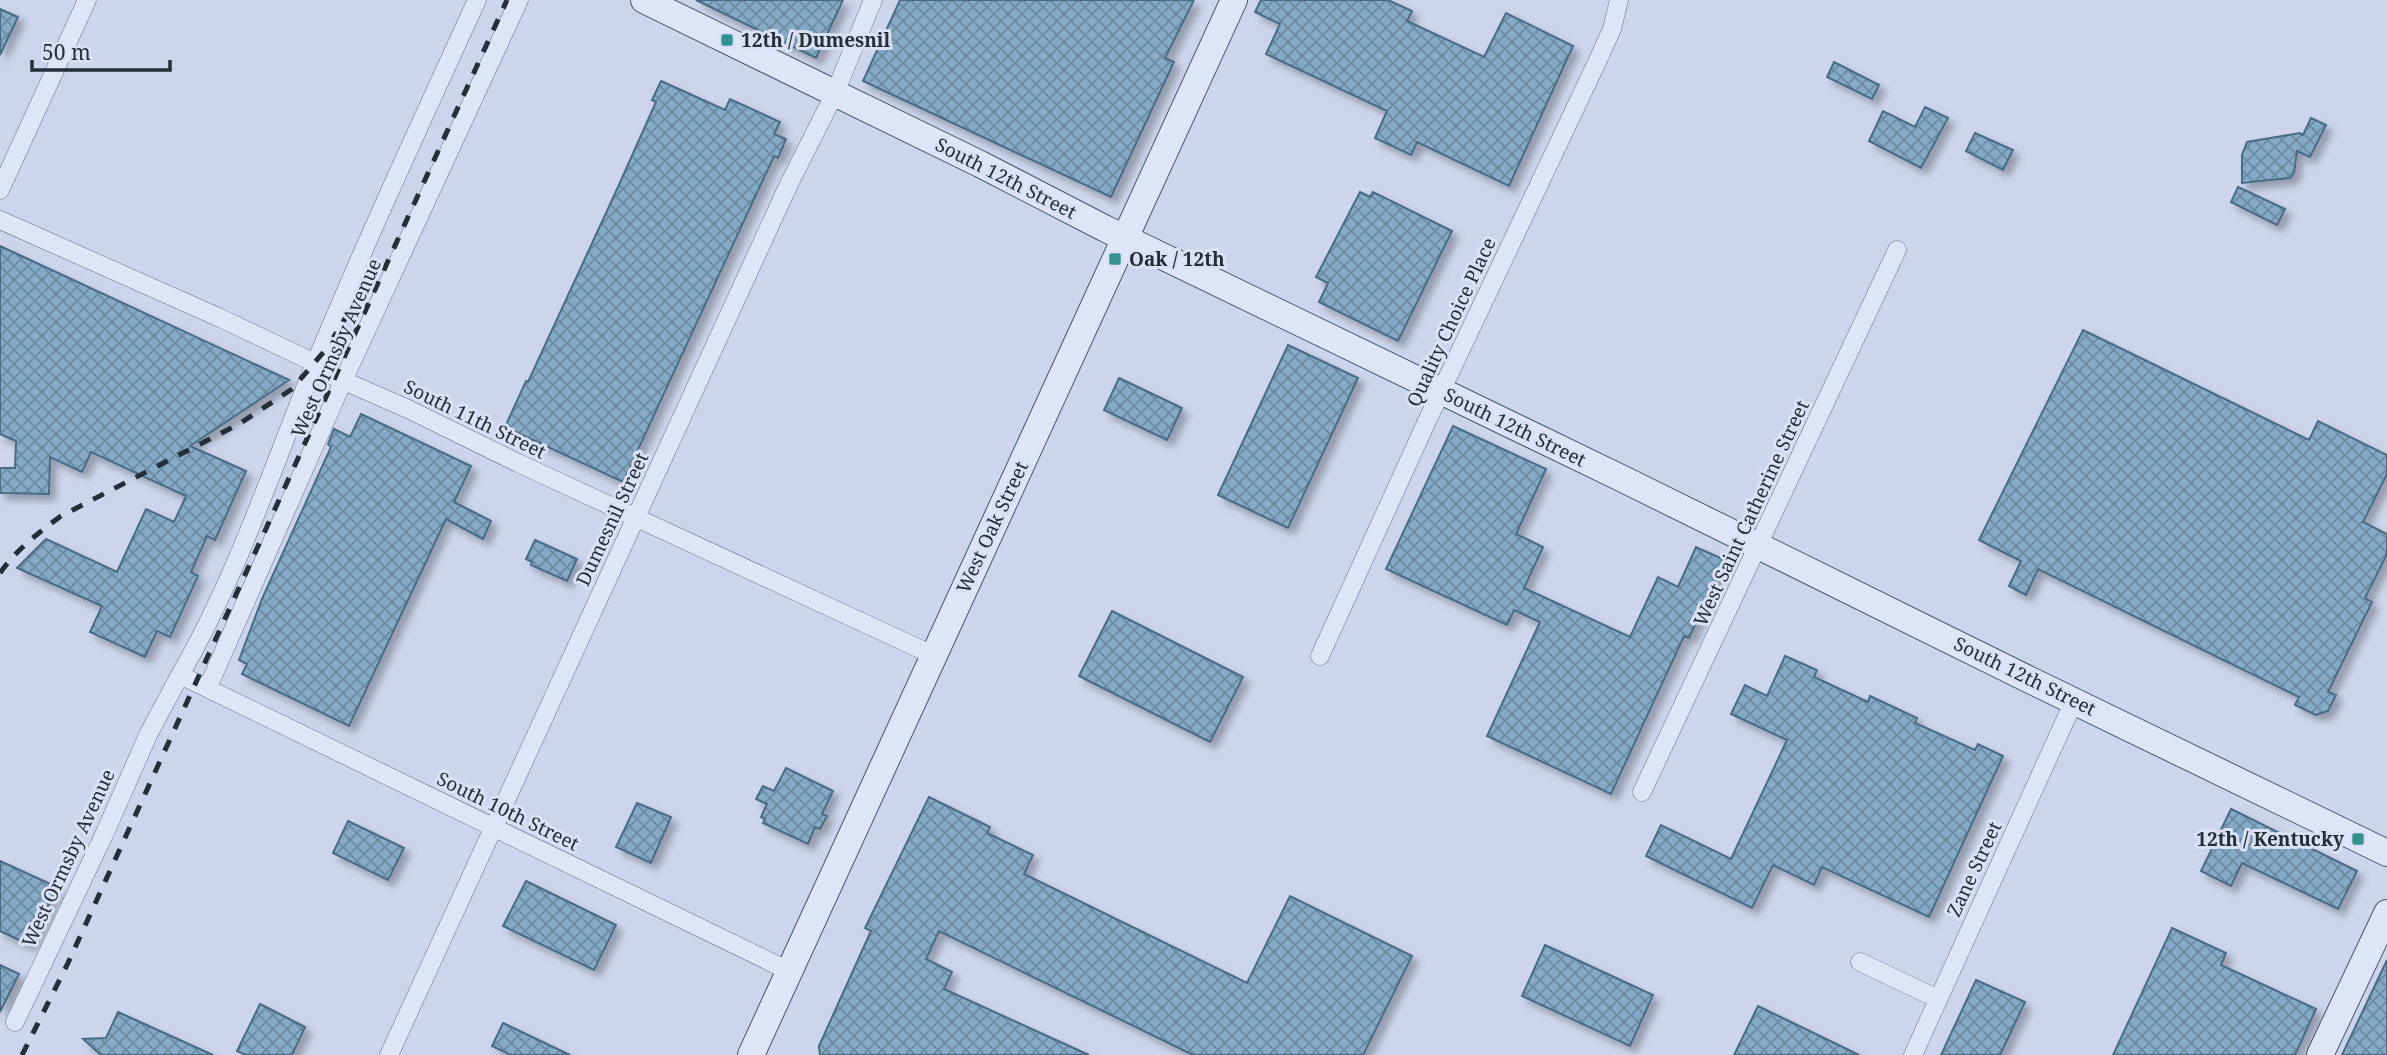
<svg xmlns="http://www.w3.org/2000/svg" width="2387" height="1055" font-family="'Noto Serif',serif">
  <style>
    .building { fill: url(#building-cross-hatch); stroke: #496c85; stroke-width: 2; filter: url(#shadow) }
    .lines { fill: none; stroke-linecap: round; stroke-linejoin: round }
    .street-casing { stroke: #617287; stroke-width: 19 }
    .secondary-casing { stroke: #445669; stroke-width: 28 }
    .street { stroke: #dee5f7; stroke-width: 18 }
    .secondary { stroke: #dee5f7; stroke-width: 26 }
    .rail { stroke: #232e39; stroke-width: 5; stroke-dasharray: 12 12; stroke-linecap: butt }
    .poi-dot { fill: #369191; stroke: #dbe1f4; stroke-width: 2.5 }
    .labels { text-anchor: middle; stroke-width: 6; stroke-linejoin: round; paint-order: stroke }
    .poi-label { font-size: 19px; font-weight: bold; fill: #232e39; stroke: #dbe1f4; text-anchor: start }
    .street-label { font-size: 19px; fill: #232e39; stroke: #dbe1f4 }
  </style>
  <defs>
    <pattern id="building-cross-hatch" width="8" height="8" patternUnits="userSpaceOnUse" patternTransform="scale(1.75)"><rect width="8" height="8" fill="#85aac6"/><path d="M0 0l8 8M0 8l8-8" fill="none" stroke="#6c8ba2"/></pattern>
    <filter id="shadow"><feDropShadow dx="6" dy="6" stdDeviation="3.5" flood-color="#0004"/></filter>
  </defs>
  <rect width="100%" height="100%" fill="#ccd5ec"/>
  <path class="building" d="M696,0H843L816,58Z
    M900,0H1194L1165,58L1174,62L1111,197L863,81Z
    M1261,0H1388L1412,11L1407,21L1484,57L1506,13L1573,46L1509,186L1417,142L1411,155L1375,138L1387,111L1266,54L1280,24L1255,12Z
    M0,9L18,17L0,55Z
    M1834,62L1879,85L1872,99L1827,77Z
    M661,81L725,110L730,99L780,122L774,134L786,139L778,158L774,156L623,482L505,427L526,381L528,382L618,187L656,102L652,100Z
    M1925,107L1948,118L1921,168L1869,141L1883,111L1915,127Z
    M2311,118L2326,125L2310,157L2297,151L2294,173L2290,178L2242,183V155L2247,142L2300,133L2303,135Z
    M1975,133L2013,150L2003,170L1966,151Z
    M2238,187L2285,209L2277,225L2231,202Z
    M1360,192L1370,197L1373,192L1452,231L1398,341L1319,302L1328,283L1316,277Z
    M0,246L289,380L190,446L246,471L215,540L207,536L191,572L198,576L170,637L157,631L145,657L90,632L102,606L17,568L46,539L117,572L146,509L174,522L186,496L91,452L82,472L50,457L49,494L0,493V468H15L16,441L0,434Z
    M2083,330L2309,440L2318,421L2387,455V474L2363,522L2387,534V554L2365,598L2372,602L2328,692L2336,695L2328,711L2316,715L2295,705L2299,697L2038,569L2026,595L2009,586L2021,561L1979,540Z
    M1288,345L1358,378L1288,528L1218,495Z
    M1119,378L1182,408L1167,440L1104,410Z
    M361,414L471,466L454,502L491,521L483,539L446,519L349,726L242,674L247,664L239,660L262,599L331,447L328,444L334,429L350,437Z
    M1453,426L1546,469L1516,534L1543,547L1524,588L1630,637L1658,577L1678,587L1696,547L1725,560L1689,638L1684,636L1611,794L1487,736L1540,622L1514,610L1507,625L1386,569Z
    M535,540L577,559L567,581L531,565L532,562L526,559Z
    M1112,611L1243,677L1210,742L1079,676Z
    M1785,656L1817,670L1814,677L1868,702L1870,696L1917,718L1915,723L1975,750L1978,744L2003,756L1929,917L1822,867L1814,885L1773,865L1752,908L1646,856L1661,825L1731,859L1787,740L1731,714L1745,685L1767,696Z
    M786,768L833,791L822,814L827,816L820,829L815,827L808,844L763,823L765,819L761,817L767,804L756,799L763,786L774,791Z
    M929,797L990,827L987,833L1033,855L1024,874L1247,983L1290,896L1412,956L1363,1055H1193L939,931L926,959L952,972L944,989L1089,1055H820L819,1046L871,931L865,928Z
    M637,803L671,817L651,863L616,847Z
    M2231,809L2357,871L2338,909L2242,863L2231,886L2201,871Z
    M348,821L404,848L388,880L333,853Z
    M0,861L57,887L30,945L0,931Z
    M526,881L616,925L594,970L503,926Z
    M2172,928L2226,953L2221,965L2316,1009L2295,1055H2113Z
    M1545,945L1653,995L1630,1046L1522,996Z
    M2387,960V1055H2342Z
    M0,965L19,974L0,1012Z
    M1976,980L2025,1002L2000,1055H1941Z
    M260,1004L305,1027L292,1055H246L237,1051Z
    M1758,1006L1859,1055H1734Z
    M118,1012L213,1055H101L83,1039L106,1038Z
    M503,1023L570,1055H511L492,1046Z"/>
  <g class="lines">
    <defs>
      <path id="street" d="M0,190L87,0
        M0,220L218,317L315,363L335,377L408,409L518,463L933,655
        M1320,656L1427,421L1598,60L1612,29L1619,0
        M180,675C237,577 272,468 315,364C366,241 422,120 477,0
        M208,687L343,381L519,0
        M1642,792L1897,250
        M1860,962L1938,999
        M15,1022L103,837L149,733L180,675L789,971
        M389,1055L789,184L835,93L873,0
        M1913,1055L2074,701"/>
      <path id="secondary" d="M644,0L980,164L1104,228L1623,479L2032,681L2387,853
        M751,1055L1234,0
        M2320,1055L2387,913"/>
    </defs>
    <use href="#street" class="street-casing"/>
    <use href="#secondary" class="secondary-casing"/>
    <use href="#street" class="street"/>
    <use href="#secondary" class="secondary"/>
    <path class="rail" d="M0,573C17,549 38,533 61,516L239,424L292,389L327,348L373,273
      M22,1055L68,963L507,0"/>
  </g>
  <g class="poi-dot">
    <rect x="720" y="33" width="14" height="14" rx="3.5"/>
    <rect x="1108" y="252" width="14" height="14" rx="3.5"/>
    <rect x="2351" y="832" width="14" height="14" rx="3.5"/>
  </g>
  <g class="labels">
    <g class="poi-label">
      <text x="741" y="47">12th / Dumesnil</text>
      <text x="1129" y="266">Oak / 12th</text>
      <text x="2344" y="846" text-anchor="end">12th / Kentucky</text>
    </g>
    <g class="street-label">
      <text transform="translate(1006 178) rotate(27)" y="7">South 12th Street</text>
      <text transform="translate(1451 322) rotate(-65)" y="7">Quality Choice Place</text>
      <text transform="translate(336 348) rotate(-66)" y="7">West Ormsby Avenue</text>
      <text transform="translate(475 419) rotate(26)" y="7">South 11th Street</text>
      <text transform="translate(1515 427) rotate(26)" y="7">South 12th Street</text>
      <text transform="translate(1751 513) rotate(-65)" y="7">West Saint Catherine Street</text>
      <text transform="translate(612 519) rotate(-65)" y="7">Dumesnil Street</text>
      <text transform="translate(992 527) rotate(-65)" y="7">West Oak Street</text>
      <text transform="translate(2025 676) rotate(26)" y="7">South 12th Street</text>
      <text transform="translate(508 811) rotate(26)" y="7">South 10th Street</text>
      <text transform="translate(68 858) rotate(-65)" y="7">West Ormsby Avenue</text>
      <text transform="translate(1974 869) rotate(-65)" y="7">Zane Street</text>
    </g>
  </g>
  <path d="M32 60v10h138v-10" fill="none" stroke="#232e39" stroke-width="3.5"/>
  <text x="42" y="60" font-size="21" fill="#232e39" stroke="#dbe1f4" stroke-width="5" paint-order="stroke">50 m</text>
</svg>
